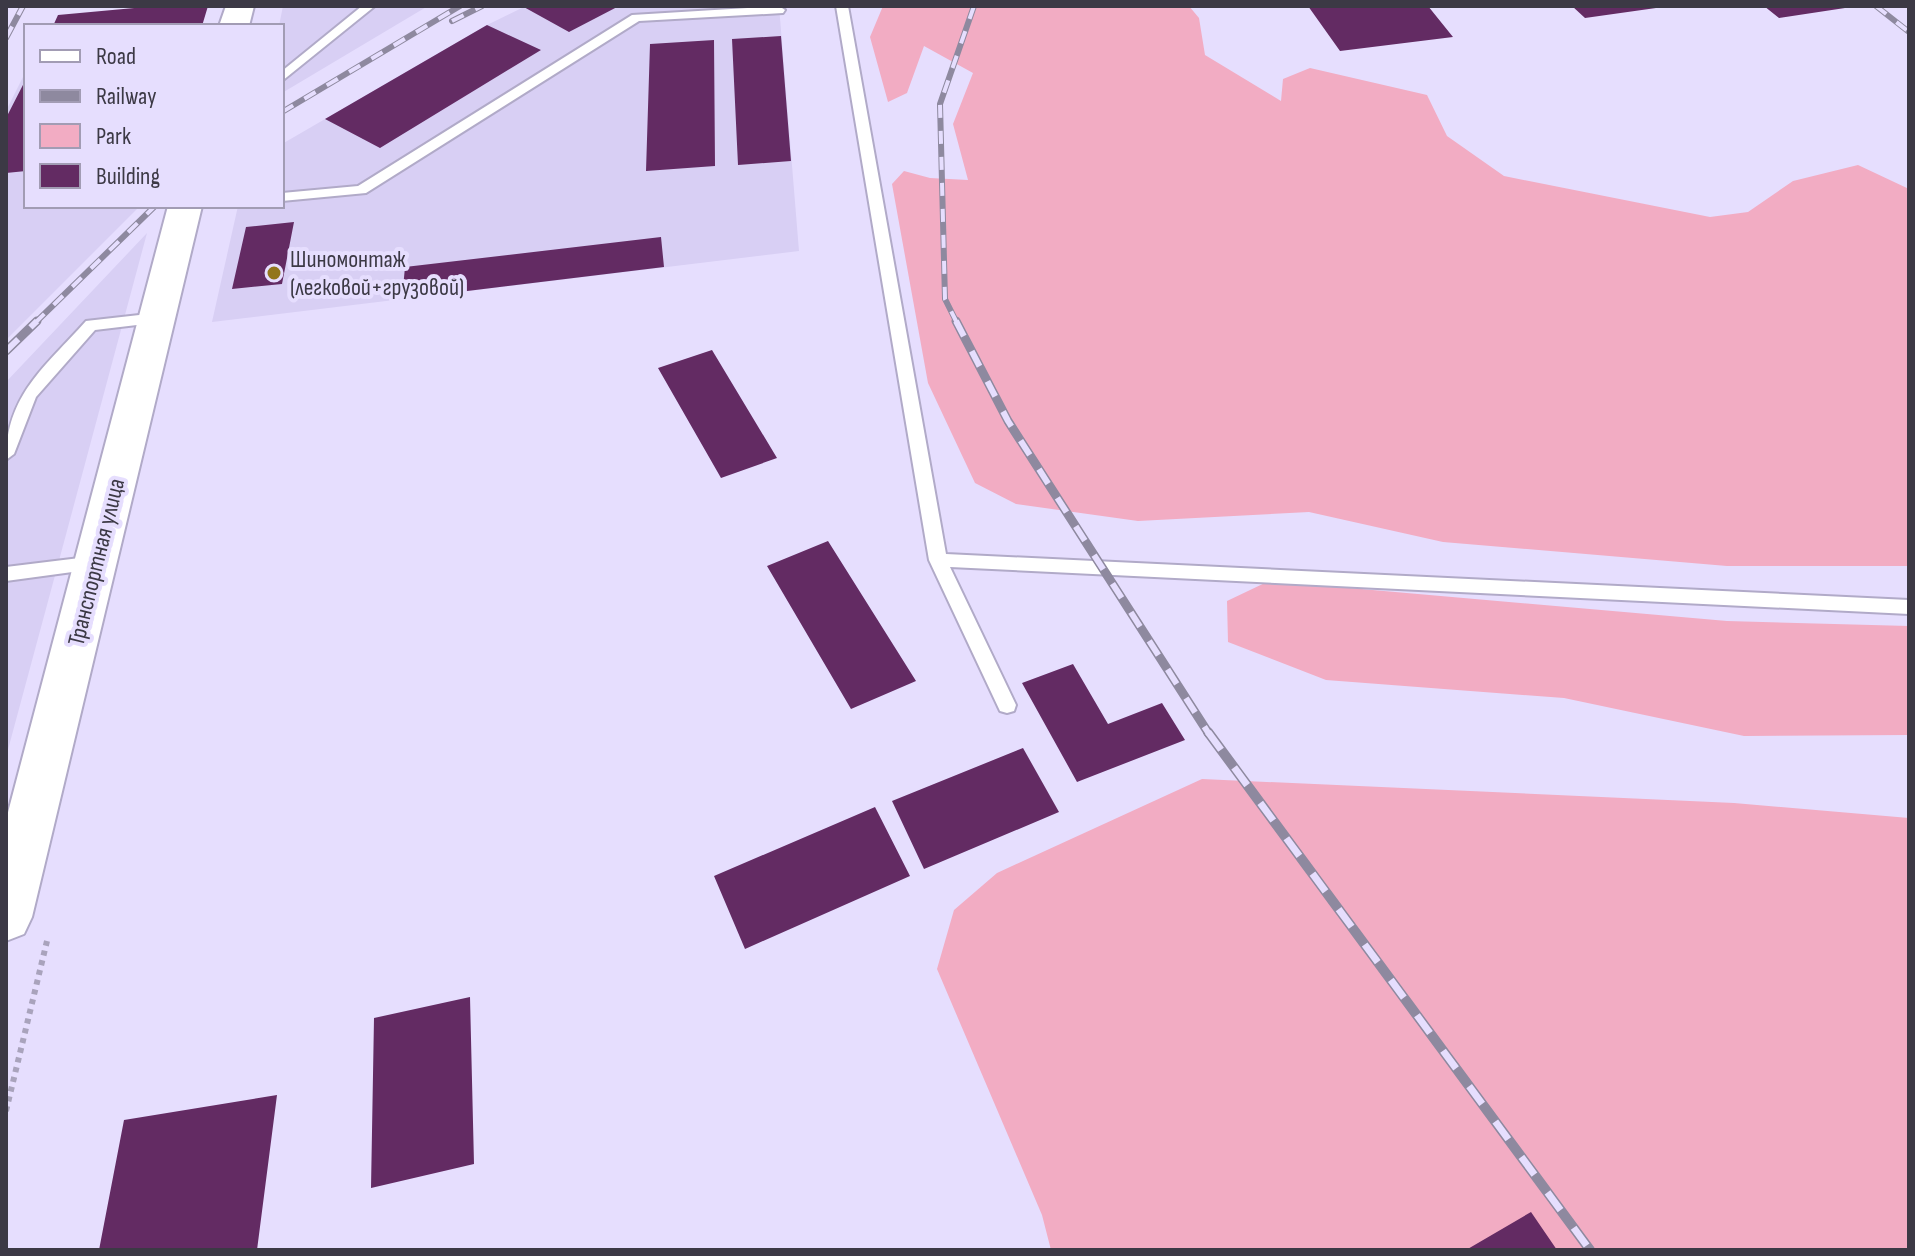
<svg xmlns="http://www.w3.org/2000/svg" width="1915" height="1256" font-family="'Sofia Sans Condensed',sans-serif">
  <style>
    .built { fill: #d8cff4 }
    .green { fill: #f2acc3 }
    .building { fill: #632b63 }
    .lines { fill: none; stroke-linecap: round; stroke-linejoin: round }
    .service-casing { stroke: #b1aac8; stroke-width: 4 }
    .tertiary-casing { stroke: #b1aac8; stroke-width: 4 }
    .path { stroke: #a9a3bc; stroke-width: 6; stroke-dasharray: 5 5; stroke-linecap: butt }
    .service { fill: #fff; fill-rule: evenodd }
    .tertiary { fill: #fff; fill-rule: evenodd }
    .rail-far2-casing { stroke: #8e899f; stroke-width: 6 }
    .rail-far1-casing { stroke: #8e899f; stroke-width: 9 }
    .rail-casing { stroke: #8e899f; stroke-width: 10 }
    .rail-far2 { stroke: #e6defe; stroke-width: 4; stroke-dasharray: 13; stroke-linecap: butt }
    .rail-far1 { stroke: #e6defe; stroke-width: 6; stroke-dasharray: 17; stroke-linecap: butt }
    .rail { stroke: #e6defe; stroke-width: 7; stroke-dasharray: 22; stroke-linecap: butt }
    .poi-dot { fill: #92761c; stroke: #e6defe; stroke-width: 3 }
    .labels { text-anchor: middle; stroke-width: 8; stroke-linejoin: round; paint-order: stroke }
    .poi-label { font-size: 24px; fill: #3c3945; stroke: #e6defe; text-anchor: start }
    .street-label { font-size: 24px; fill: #3c3945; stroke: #e6defe }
  </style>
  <rect width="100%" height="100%" fill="#e6defe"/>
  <path class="built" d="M283,6H428L282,93V26H279Z
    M526,6H779L799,251L212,322L238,206H282V144L487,25Z
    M26,71V206H140L6,340V111Z
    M147,233L57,568L6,757V382Z"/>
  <path class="green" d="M883,6H1189L1199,18L1205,55L1281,101L1283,79L1310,68L1427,95L1447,136L1504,176L1710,217L1748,212L1793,181L1858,165L1909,189V566H1727L1443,542L1309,512L1138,521L1016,504L975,483L928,383L892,184L904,171L930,178L968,180L953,124L973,73L924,46L907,93L888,102L870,37Z
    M1269,581L1727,621L1909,626V735L1744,736L1564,698L1326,680L1228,642L1227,601Z
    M1202,779L1734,803L1909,818V1250H1051L1042,1215L937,969L954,910L997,873Z"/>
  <path class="building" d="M156,6H208L202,26H53L58,15Z
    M522,6H619L569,32Z
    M1308,6H1428L1453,37L1340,51Z
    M1572,6H1656V8L1585,18Z
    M1764,6H1845V8L1779,18Z
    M487,25L541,50L380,148L325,119Z
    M781,36L791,161L738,165L732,39Z
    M714,40L715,166L646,171L650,44Z
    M26,79V171L6,173V118Z
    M294,222L282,284L232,289L246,227Z
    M661,237L664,267L402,299L405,267Z
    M712,350L777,458L721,478L658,368Z
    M828,541L916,681L851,709L767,566Z
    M1073,664L1108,724L1162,703L1185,740L1077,782L1022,683Z
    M1023,748L1059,812L924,869L892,801Z
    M875,807L910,876L745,949L714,876Z
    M470,997L474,1164L371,1188L374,1018Z
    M277,1095L257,1250H99L124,1120Z
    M1531,1212L1557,1250H1466Z"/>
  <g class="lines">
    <defs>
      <path id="service" d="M362,6H375L282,81V71Z
        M779,6L785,10L783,13L639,21L366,193L282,201V193L358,186L632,15Z
        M836,6H848L946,554L1909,600V614L950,567L1016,705L1014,711L1007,713L1000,711L929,560Z
        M157,313L162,314V322L95,330L36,397L14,454L6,460C6,395 45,367 86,321Z
        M96,556L105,563L102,568L6,581V567Z"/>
      <path id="tertiary" d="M226,6H254L249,26H219Z
        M168,206H202L32,917L24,934L6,941V820Z"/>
    </defs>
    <use href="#service" class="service-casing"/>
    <use href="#tertiary" class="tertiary-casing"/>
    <path class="path" d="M6,1111L47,941"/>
    <use href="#service" class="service"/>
    <use href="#tertiary" class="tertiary"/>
    <defs>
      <path id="rail-far2" d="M1876,6L1909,32
        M452,21L482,6
        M6,38L23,6
        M282,112L460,6
        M35,323L155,206
        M957,323L945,299L940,104L974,6"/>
      <path id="rail-far1" d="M956,321L1008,421L1209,734
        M6,351L37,321"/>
      <path id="rail" d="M1208,732L1590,1250"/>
    </defs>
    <use href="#rail-far2" class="rail-far2-casing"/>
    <use href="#rail-far1" class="rail-far1-casing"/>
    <use href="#rail" class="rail-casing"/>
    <use href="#rail-far2" class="rail-far2"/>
    <use href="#rail-far1" class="rail-far1"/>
    <use href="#rail" class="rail"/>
  </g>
  <circle class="poi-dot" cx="274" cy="273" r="8"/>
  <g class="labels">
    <g class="poi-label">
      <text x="290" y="267">Шиномонтаж<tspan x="290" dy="28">(легковой+грузовой)</tspan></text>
    </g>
    <g class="street-label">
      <text transform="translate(96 562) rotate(-76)" y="8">Транспортная улица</text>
    </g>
  </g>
  <rect width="1915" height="1256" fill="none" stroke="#3c3945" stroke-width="16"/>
  <rect x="24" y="24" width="260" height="184" fill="#e6defe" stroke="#a29cb4" stroke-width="2"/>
  <rect x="40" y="50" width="40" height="12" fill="#ffffff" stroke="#a29cb4" stroke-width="2"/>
  <text x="96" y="64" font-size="24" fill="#3c3945">Road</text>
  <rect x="40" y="90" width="40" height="12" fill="#8e899f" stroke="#a29cb4" stroke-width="2"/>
  <text x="96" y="104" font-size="24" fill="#3c3945">Railway</text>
  <rect x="40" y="124" width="40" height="24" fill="#f2acc3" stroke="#a29cb4" stroke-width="2"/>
  <text x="96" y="144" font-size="24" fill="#3c3945">Park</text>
  <rect x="40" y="164" width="40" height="24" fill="#632b63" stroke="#a29cb4" stroke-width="2"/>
  <text x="96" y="184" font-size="24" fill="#3c3945">Building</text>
</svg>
